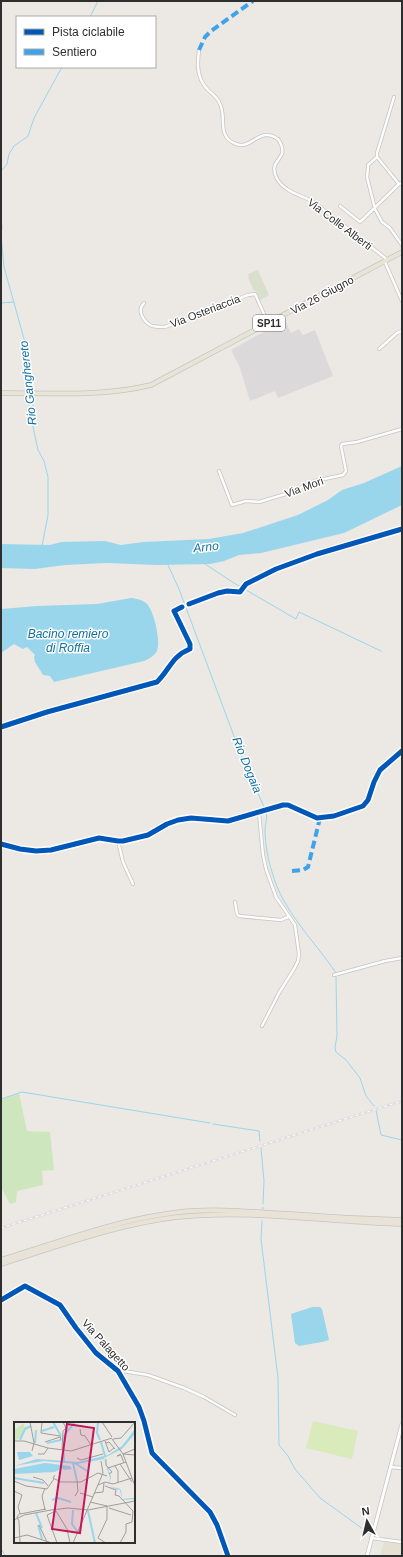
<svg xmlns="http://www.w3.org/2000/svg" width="403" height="1557" font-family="Helvetica,sans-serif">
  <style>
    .industrial { fill: #dcd9db }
    .education { fill: #e6e0d3 }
    .green { fill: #cee6be }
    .cemetery { fill: #d8e0cc }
    .pitch { fill: #d9eabb }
    .water { fill: #99d6ec }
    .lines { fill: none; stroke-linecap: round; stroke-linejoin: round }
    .stream { stroke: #99d6ec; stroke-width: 1 }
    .minor-casing { stroke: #c5c4c5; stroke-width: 4 }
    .tertiary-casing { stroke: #c5c4c5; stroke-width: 4.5 }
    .primary-casing { stroke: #c6c5c4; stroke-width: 5.5 }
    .trunk-casing { stroke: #c6c5c4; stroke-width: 5.5 }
    .minor { stroke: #fcfcfb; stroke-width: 2.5 }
    .tertiary { stroke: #fcfcfb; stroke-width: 3 }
    .primary { stroke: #e8e4d6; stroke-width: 4 }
    .trunk { stroke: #e9e2d6; stroke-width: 4 }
    .rail-casing { stroke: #dfdfe1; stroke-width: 2.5 }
    .rail { stroke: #fff; stroke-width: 1; stroke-dasharray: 3; stroke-linecap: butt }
    .quiet { stroke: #3ea3eb; stroke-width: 4; stroke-dasharray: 8 4; stroke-linecap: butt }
    .cycleway-casing { stroke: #fff; stroke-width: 8 }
    .cycleway { stroke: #0057b8; stroke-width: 5 }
    .labels { text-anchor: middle; stroke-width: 3; stroke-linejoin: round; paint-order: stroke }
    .shield { fill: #fff; stroke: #6d6d6d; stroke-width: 1 }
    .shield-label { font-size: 10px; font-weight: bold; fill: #2e2e2e }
    .street-label { font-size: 11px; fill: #2e2e2e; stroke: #fff }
    .water-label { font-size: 12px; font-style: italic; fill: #0d6fa3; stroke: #fff }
    .inset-river { fill: none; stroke: #99d6ec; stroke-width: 2 }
    .inset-road { fill: none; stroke: #a09e9b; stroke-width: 1 }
    .view { fill: #c2185b; fill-opacity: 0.15; stroke: #c2185b; stroke-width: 2 }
    .inset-edge { fill: none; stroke: #2e2e2e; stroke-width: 2 }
  </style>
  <rect width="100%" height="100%" fill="#ece8e4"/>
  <path class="industrial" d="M285,320L291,333L299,329L303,335L315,330L333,376L278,398L275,391L250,401L240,368L231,350Z"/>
  <path class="education" d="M384,1542L396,1543L402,1545V1556H380Z"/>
  <path class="green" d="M19,1093L27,1131L50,1132L54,1170L42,1171L43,1185L17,1191L16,1202L10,1204L1,1187V1100Z"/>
  <path class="cemetery" d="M258,270L269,295L260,300L256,291H254L248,277L249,276L248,274Z"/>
  <path class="pitch" d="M313,1421L358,1431L352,1459L306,1448Z"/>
  <path class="water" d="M402,466V505L344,533L261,553L239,555L224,561L210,564L157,565L107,563L65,565L35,569L1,568V544L50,545L61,542L105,541L121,545L143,542L209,539L243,533L298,515L328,500L342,490L364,483Z
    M131,598C137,599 141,599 146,603C154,610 161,641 157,651C154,656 149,659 144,661L54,682L50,676L43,675L35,662L34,657L35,655L27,647L23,649L14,644L1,653V609L37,606L97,604Z
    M312,1307H320L322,1309L329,1340L322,1342L299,1346L295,1343L291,1314Z"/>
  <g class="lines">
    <path class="stream" d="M90,17L98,1
      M1,171L7,164L9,154L14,146L28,136L34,118L62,67
      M1,219L2,227L1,233
      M1,235L4,267L26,346L30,392
      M1,303L14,302
      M31,395L34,411L33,427L38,450L44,461L48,477V515L42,546
      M205,564L234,583L296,619L299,612L381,651
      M168,565L179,589L241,755L265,809
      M266,812C268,818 265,824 265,830C265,843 268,860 272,872C283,912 314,940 336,973
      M336,977L337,1035L335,1048L336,1052L346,1060L360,1078L366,1096L374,1106
      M1,1099L22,1092L210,1123
      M376,1110L381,1135L402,1140
      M213,1124L259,1131L260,1141
      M261,1148L264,1181L263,1204
      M263,1209V1207
      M262,1221L261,1239L278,1378L279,1445L288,1456L295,1469L320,1498L370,1534
      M1,1549L5,1556"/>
    <defs>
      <path id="minor" d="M199,50C197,65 197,79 208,90C213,94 218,98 220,104C227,117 216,137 236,144C253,150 258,126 278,139C281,143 283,149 282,154C280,158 277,161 275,165C272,174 279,184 287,189C295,195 306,197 315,203L384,257L387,260
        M394,97L377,153V157L399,184
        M377,157L368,165V168L367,177L375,209L382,222L390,228L402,245
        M340,206L360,222L399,184L402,183
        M385,262L402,301
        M144,303C136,311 144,322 152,326C157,327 161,327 165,327L248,295L255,294L268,323
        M379,349L397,333L402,331
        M219,471L232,505L246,501L259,502L289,493L315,481L343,475L346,471L341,446L342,444L357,442L402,429
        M259,813L263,855L266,869L276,897L295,925L299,954L298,961L294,969L279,993L262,1026
        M118,841L123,862L133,884
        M1,844L20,849L36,851L51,850L99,838L118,841H123L148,835L167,824L178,820L191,818L228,821L283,805H288L317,818L334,816L363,806L368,800L374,782L380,770L402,751
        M235,902L237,914L239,916L281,920L288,917
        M334,975L385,961L402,958
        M1,1300L25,1286L60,1305L76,1328L96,1353L118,1371L139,1407L144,1421L152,1453L210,1512L217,1525L228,1556
        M119,1373L123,1371L148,1375L184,1388L204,1397L235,1415
        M390,1467L402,1468
        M371,1538L402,1542
        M1,1552L3,1556"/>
      <path id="tertiary" d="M367,1556L402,1424"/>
      <path id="primary" d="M1,393C51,393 102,397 151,385L402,252"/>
      <path id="trunk" d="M1,1260C60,1242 118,1219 180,1212C216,1208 253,1212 290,1214C327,1217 364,1219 402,1220
        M1,1264C59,1246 117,1224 177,1217C252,1209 327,1222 402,1224"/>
    </defs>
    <use href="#minor" class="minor-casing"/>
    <use href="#tertiary" class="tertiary-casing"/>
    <use href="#primary" class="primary-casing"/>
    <use href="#trunk" class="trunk-casing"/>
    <use href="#minor" class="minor"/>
    <use href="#tertiary" class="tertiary"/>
    <use href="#primary" class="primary"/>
    <use href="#trunk" class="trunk"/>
    <defs>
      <path id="rail" d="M1,1228L402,1101"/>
    </defs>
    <use href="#rail" class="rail-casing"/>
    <use href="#rail" class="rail"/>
    <path class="quiet" d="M199,50L205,37L211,31L253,1
      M292,871L303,870L308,867L320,818"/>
    <defs>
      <path id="cycleway" d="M189,604L218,593L227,591L240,592L246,584L276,569L317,554L402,529
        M1,727L47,712L157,682C170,669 172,656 190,649V644L174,611L182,607
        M1,844L20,849L36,851L51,850L99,838L118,841H123L148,835L167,824L178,820L191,818L228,821L283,805H288L317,818L334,816L363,806L368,800L374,782L380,770L402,751
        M1,1300L25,1286L60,1305L76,1328L96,1353L118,1371L139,1407L144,1421L152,1453L210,1512L217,1525L228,1556"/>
    </defs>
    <use href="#cycleway" class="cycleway-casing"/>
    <use href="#cycleway" class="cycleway"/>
  </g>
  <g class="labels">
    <rect class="shield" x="253" y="315" width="32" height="16" rx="3"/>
    <g class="shield-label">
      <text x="269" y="327">SP11</text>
    </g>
    <g class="street-label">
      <text transform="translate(340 224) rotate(37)" y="4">Via Colle Alberti</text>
      <text transform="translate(322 295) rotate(-28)" y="4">Via 26 Giugno</text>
      <text transform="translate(205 311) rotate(-21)" y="4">Via Osteriaccia</text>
      <text transform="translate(304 487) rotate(-20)" y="4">Via Mori</text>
      <text transform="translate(106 1345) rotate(48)" y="4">Via Palagetto</text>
    </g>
    <g class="water-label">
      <text transform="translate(28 383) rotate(-96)" y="4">Rio Ganghereto</text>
      <text transform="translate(206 547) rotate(-6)" y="4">Arno</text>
      <text x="68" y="638">Bacino remiero<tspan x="68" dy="14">di Roffia</tspan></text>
      <text transform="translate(247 765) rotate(68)" y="4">Rio Dogaia</text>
    </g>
  </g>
  <g transform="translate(14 1422)">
    <rect width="121" height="121" fill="#ece8e4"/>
    <path d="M10,1V5L14,4L5,17L0,18V8Z" fill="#cee6be"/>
    <path d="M121,7L120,13L108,27L90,36L97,55L94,65L104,66L107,68L108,77L119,76H121V77L108,78L106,68L94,65L96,56L90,37L63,42L30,39L0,44L23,37L64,40L94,33L108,24ZM3,30H16L19,34L5,38ZM31,41L56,44L58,47L50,48L48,46L41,50L0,52V47Z" fill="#99d6ec"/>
    <path class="inset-river" d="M39,0L47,14M84,0L83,11L86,18M28,9L40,5M6,18L11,7L17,4M87,20L91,34M21,21L22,8M33,21L47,18M50,40L49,15L61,0M59,41L63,59M61,41L73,49M0,56L30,61M38,78L44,76L57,80M59,88L58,102L63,109M74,89L81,121M22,91L28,106M24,103L28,117"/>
    <path class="inset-road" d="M16,0L20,21L18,29M28,0L27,11L46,14L47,18M88,0L98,15M66,7L67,13L71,14L77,23M98,17L109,32L121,64M99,17L107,16L121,0M0,19H10L34,26L57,29L98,16M91,19L95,30L100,26M31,20L46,15M92,21L95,20L101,27M48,28L49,9L52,6L49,0M24,32H30L34,26M107,32L103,34L107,33L110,41M109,32L121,27M109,32L121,33M63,36L67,38L89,32M92,37V43L98,50L95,52M106,42L118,60M101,44L104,49V60M94,46L112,40M41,53L39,56L47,60H67L84,51L93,54M19,55L29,58L34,64M0,59L12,64L33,67L40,57M84,63L91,60L99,62L118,56M91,64L102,68L101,73L105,74M31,66L28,74L31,88M0,69L8,73L4,85L6,91M66,71L79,75M80,71L89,70L90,61M61,74L64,69L63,59M105,74L119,89L118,100L112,102V110L106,121M77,79L89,51L87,39M76,80L93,84V97L84,116L92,121M95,86L117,93M37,88L54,86L74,88L121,79M6,91L3,95L5,99L6,121M6,92L32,87M0,98L10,93L37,88M25,103L33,120M0,116L13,113L38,121M43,121L33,93L42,89L53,107L56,121M59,121L77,79"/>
    <path class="view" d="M53,2L80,6L66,111L38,107Z"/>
    <rect width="121" height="121" class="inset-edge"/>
  </g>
  <rect width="403" height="1557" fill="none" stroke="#2e2e2e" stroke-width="4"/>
  <rect x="16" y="16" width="140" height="52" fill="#ffffff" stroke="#ababab"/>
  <rect x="24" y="29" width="20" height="6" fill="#0057b8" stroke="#ababab"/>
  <text x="52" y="36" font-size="12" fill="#2e2e2e">Pista ciclabile</text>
  <rect x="24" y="49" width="20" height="6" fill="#3ea3eb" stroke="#ababab"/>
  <text x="52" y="56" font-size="12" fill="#2e2e2e">Sentiero</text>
  <g transform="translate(367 1521) rotate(352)" stroke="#ffffff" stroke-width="3" paint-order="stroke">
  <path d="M0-3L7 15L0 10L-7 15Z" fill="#2e2e2e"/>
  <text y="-6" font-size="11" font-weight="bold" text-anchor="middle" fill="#2e2e2e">N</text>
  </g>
</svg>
